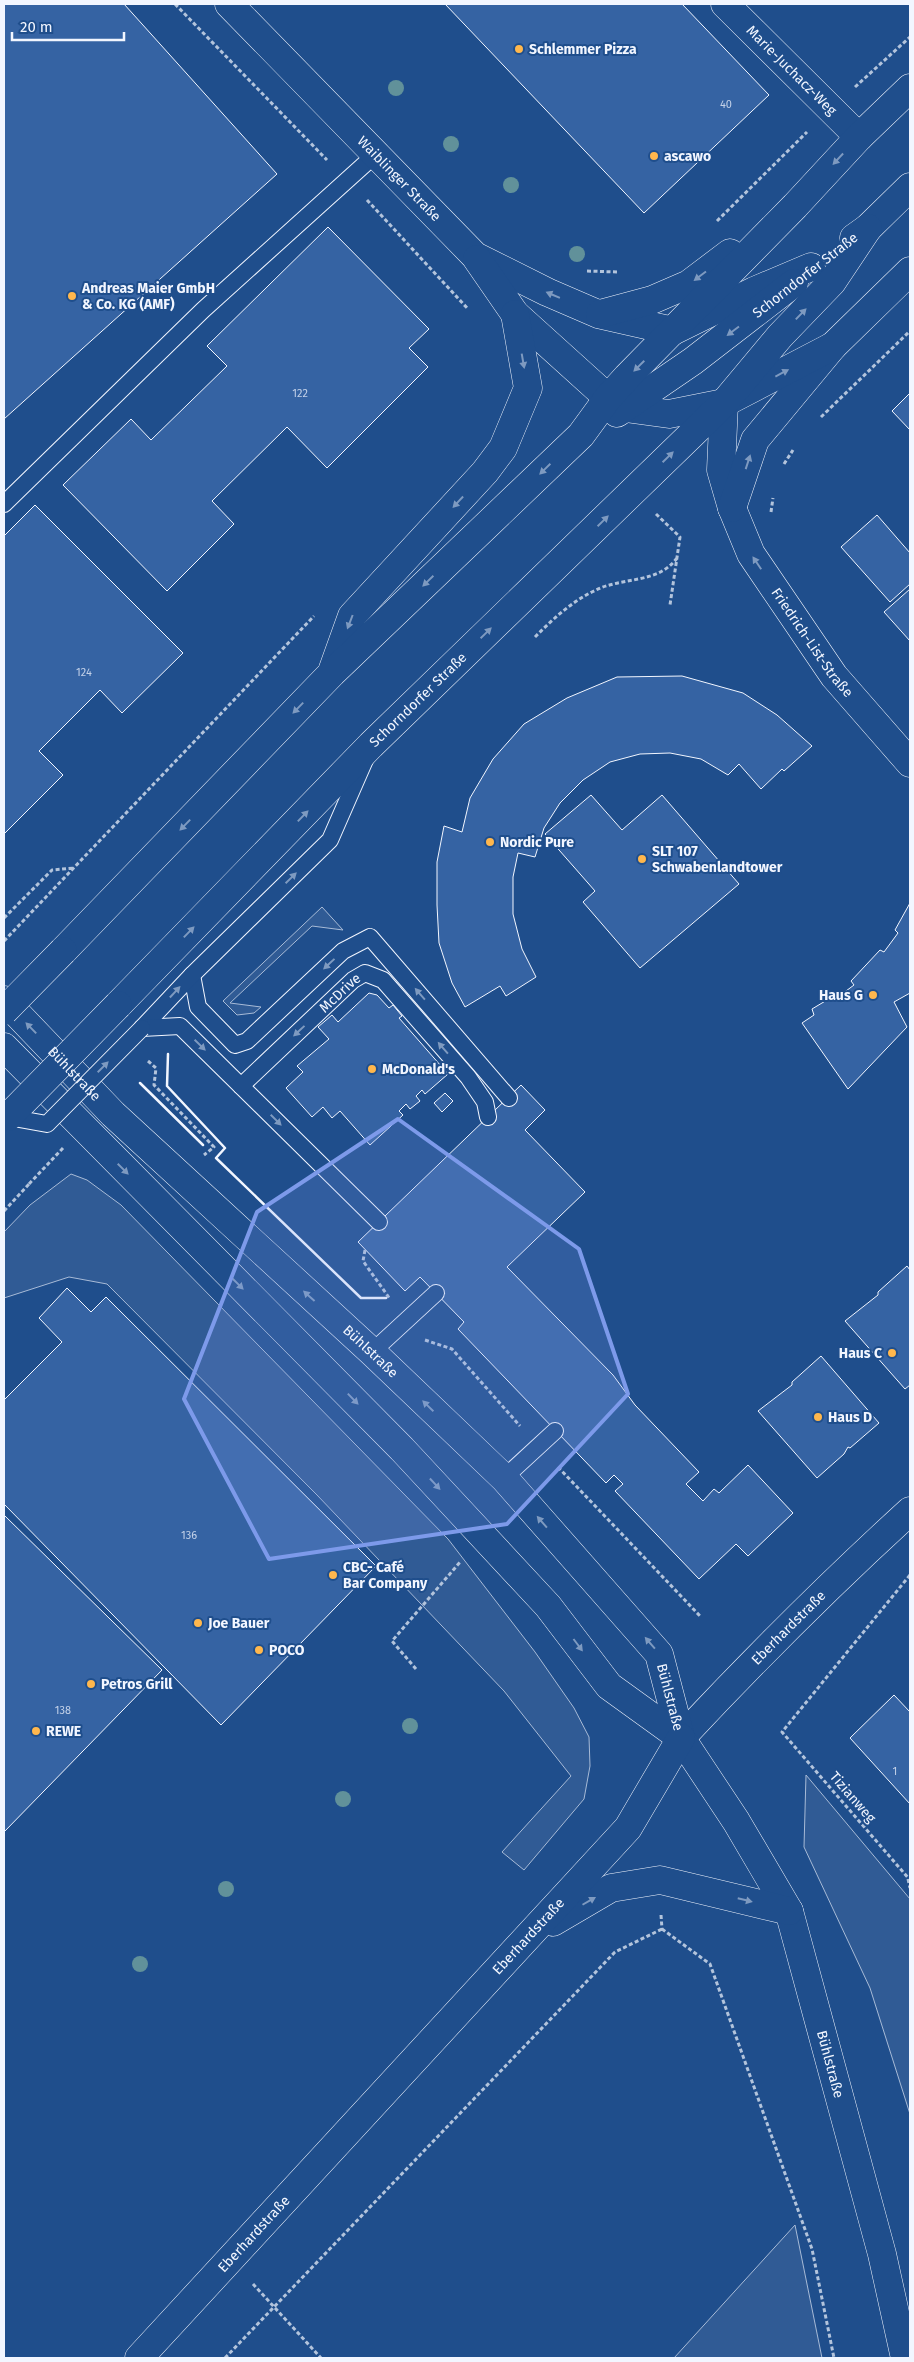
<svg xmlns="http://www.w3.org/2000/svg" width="914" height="2362" font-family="'Fira Sans',sans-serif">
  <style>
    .green { fill: #305b95; stroke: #a8bbd7 }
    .building { fill: #3563a3; stroke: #f2f6ff }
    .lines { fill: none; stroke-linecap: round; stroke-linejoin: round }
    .service-casing { stroke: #f2f6ff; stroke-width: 18 }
    .minor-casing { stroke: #f2f6ff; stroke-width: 29 }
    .secondary-casing { stroke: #f2f6ff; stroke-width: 29 }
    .path { stroke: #b3c4dc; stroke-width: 3; stroke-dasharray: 4 2.5; stroke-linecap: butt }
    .service { stroke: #1f4e8c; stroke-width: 16 }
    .minor { stroke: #1f4e8c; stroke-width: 28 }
    .secondary { stroke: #1f4e8c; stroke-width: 28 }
    .service-bridge-casing { stroke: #f2f6ff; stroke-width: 18; stroke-linecap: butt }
    .secondary-bridge-casing { stroke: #f2f6ff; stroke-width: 29; stroke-linecap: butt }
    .path-bridge { stroke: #b3c4dc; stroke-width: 3; stroke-dasharray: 4 2.5; stroke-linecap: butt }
    .service-bridge { stroke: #1f4e8c; stroke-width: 16 }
    .secondary-bridge { stroke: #1f4e8c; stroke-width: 28 }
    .wall { stroke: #f2f6ff; stroke-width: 2.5 }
    .tree { fill: #61919a }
    .oneway { fill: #7e9ac0 }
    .marked { fill: #7d9aea; fill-opacity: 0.2; stroke: #7d9aea; stroke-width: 4; stroke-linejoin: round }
    .poi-dot { fill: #ffb74d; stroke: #1f4e8c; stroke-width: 2 }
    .labels { text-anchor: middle; stroke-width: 4; stroke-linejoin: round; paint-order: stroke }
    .number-label { font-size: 11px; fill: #c3d1e8 }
    .poi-label { font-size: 14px; font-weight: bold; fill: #f2f6ff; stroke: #1f4e8c; text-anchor: start }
    .street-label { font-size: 14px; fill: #f2f6ff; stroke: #1f4e8c }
  </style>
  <rect width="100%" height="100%" fill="#1f4e8c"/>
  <path class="green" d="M322,907L343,930L312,926L230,1003L261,1007L254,1013L237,1015L223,1001Z
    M71,1174L87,1180L121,1205L448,1539L535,1652L574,1708L589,1737L590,1766L584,1799L524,1870L502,1852L571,1776L504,1691L317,1495L107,1284L69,1277L4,1298V1232L30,1205Z
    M806,1775L910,1899V2114L870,1988L804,1847Z
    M795,2225L822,2358H674Z"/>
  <path class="building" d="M4,4H124L277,174L4,419Z
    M445,4H682L769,95L644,213Z
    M328,227L429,329L409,348L428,367L327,468L287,427L212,501L234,524L167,591L63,485L131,419L151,440L227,366L207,346Z
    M910,393V430L892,411Z
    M35,505L183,653L122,713L100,690L39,751L63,775L4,834V536Z
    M877,515L910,553V584L890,602L841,547Z
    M910,589V641L884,612Z
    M682,676L743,693L777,715L812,746L784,771L782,769L761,789L739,764L728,775L701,759L670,753L640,754L610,762L583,780L560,803L544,828L535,857L518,853L513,877V914L522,949L536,977L506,996L500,986L465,1007L452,983L439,943L437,905V862L444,826L462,832L470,798L493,759L524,724L567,698L617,677Z
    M591,795L622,830L662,795L739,884L640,968L583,902L595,891L545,834Z
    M910,903V993L894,1002L907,1027L848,1089L802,1023L814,1015L812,1009L832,997L834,1000L854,985L851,981L880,950L884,952L898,933L895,930Z
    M369,993L377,995L389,1008L393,1005L402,1016L399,1018L448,1074L425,1094L422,1090L416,1096L420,1101L410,1109L406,1104L399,1111L403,1115L370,1145L340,1111L332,1118L323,1107L312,1117L286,1088L303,1072L297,1066L329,1039L318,1027L332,1015L338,1022Z
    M521,1085L545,1110L525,1130L585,1192L507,1267L613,1375L635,1405L699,1472L686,1484L703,1501L714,1489L719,1493L748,1465L793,1513L748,1556L736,1544L699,1579L615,1491L623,1484L614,1475L606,1483L458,1329L464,1322L420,1277L405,1291L358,1242Z
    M445,1093L453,1101L442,1112L434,1103Z
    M907,1266L910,1270V1385L905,1389L845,1321L878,1295V1292Z
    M67,1288L91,1312L106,1297L376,1566L221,1725L4,1504V1400L62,1342L39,1318Z
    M821,1356L879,1423L850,1448L848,1447L844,1454L817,1478L758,1411L792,1385V1382Z
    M4,1515L162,1670L4,1832Z
    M894,1695L910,1712V1804L850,1738Z"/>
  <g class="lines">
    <defs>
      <g id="service">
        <path d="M4,504L203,310L376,154"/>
        <path d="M192,975L198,1007L235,1045L247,1041L343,951L370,937L509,1098"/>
        <path d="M142,1028L192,975L330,840L365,760"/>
        <path d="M142,1028L180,1026L379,1222"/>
        <path id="s1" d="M241,1086L353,980L365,973L383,980L468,1077L485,1102L488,1117"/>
        <path d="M372,1352L436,1293"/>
        <path d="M504,1478L555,1431"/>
      </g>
      <g id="minor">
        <path id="s2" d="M725,4L859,137"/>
        <path id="s3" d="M724,403L721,470L732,508L751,554L834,676L910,763"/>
        <path d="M732,508L755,440L833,346"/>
        <path id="s4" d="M681,1738C755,1659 830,1584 910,1511"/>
      </g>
      <g id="secondary">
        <path id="s5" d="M229,4L475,256L547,292L598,314L673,331L754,291L811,267"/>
        <path d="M854,238L868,228L910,187"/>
        <path d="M477,259L515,314L608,398L625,408L669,414L724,403L833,346L910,271"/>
        <path d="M600,314L652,300L689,284L730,253"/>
        <path d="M617,413L693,361L794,283"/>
        <path d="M333,669L352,616L485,472L503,448L528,388L515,314"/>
        <path d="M63,951L332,673L581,435L608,398L627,377L795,206L859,137L910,88"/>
        <path id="s6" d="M4,1000L113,1114L372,1352L504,1478L659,1654L681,1738L736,1821L789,1911L882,2254L905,2358"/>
        <path id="s7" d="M118,1005L371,745L724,403L780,336L832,282L868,228"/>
        <path d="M4,1047L402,1449L548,1606L609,1686L681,1738"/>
        <path d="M553,1922L611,1888L660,1880L789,1911"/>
        <path id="s8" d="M139,2358L628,1828L681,1738"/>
      </g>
    </defs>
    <use href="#service" class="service-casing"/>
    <use href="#minor" class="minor-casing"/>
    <use href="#secondary" class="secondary-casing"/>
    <path class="path" d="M175,4L327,160
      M855,87L910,37
      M367,200L468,309
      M717,221L807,132
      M587,271L618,272
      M821,417L910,331
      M784,464L793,450
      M771,512L773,498
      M656,514L680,537L670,605
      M535,637C553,619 572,601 596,590C622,577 658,584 677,558
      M4,918L52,870L74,868
      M4,941L314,616
      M148,1061L156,1068L154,1085L214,1147L204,1155
      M4,1211L29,1184
      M365,1250L363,1261L390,1299
      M425,1340L452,1349L520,1426
      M558,1467L700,1616
      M910,1575L782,1732L910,1880
      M416,1669L392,1641L461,1561
      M908,1879L910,1888
      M661,1915L662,1929
      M662,1929L710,1964L812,2249L834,2358
      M253,2284L321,2358
      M225,2358L615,1952L662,1929"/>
    <use href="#service" class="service"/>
    <use href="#minor" class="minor"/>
    <use href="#secondary" class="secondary"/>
    <defs>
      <path id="service-bridge" d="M8,1117L47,1124L142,1028"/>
      <path id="secondary-bridge" d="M4,1011L63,951
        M8,1117L118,1005"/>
    </defs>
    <use href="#service-bridge" class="service-bridge-casing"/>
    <use href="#secondary-bridge" class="secondary-bridge-casing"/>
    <path class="path-bridge" d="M29,1184L63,1148"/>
    <use href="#service-bridge" class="service-bridge"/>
    <use href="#secondary-bridge" class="secondary-bridge"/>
    <path class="wall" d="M168,1054L167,1086L225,1148L216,1158L361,1298H386
      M140,1083L203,1145"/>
  </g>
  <g class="tree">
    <circle cx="396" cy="88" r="8"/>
    <circle cx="451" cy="144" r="8"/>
    <circle cx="511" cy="185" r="8"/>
    <circle cx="577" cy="254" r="8"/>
    <circle cx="410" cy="1726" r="8"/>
    <circle cx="343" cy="1799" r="8"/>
    <circle cx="226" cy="1889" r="8"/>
    <circle cx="140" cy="1964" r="8"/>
  </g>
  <defs><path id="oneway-solid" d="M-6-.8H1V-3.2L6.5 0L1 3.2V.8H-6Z" transform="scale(1.25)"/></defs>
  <g class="oneway">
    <use href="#oneway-solid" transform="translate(838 159) rotate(133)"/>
    <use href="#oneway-solid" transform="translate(700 276) rotate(143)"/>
    <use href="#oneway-solid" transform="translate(553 295) rotate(-157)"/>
    <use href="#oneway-solid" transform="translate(801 314) rotate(-46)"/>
    <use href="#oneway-solid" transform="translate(733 331) rotate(143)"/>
    <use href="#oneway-solid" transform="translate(523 361) rotate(80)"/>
    <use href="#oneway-solid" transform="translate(639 366) rotate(135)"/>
    <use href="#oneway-solid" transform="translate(782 373) rotate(-28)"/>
    <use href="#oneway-solid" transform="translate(668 457) rotate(-44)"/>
    <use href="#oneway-solid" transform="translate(748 462) rotate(-72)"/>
    <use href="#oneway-solid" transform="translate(545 469) rotate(136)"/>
    <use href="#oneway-solid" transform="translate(458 502) rotate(133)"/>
    <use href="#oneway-solid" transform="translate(603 521) rotate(-44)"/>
    <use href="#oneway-solid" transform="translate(757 563) rotate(-124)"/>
    <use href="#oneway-solid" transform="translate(428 581) rotate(136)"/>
    <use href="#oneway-solid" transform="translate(350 622) rotate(111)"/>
    <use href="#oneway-solid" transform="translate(486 633) rotate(-44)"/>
    <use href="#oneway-solid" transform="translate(298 708) rotate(134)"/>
    <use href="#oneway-solid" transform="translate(303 816) rotate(-46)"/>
    <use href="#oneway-solid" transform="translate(185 825) rotate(134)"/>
    <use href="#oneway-solid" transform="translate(291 878) rotate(-44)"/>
    <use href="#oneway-solid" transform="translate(189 932) rotate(-46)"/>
    <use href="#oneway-solid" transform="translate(329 964) rotate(137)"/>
    <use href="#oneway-solid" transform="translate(175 992) rotate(-47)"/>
    <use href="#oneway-solid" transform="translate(420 994) rotate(-131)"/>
    <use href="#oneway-solid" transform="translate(31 1028) rotate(-134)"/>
    <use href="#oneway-solid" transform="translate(299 1031) rotate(137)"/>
    <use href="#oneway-solid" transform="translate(200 1045) rotate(44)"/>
    <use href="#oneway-solid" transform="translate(443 1048) rotate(-131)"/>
    <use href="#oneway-solid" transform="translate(103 1067) rotate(-45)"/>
    <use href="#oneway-solid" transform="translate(276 1120) rotate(45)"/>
    <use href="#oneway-solid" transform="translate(123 1169) rotate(45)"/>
    <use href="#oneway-solid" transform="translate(238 1284) rotate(45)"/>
    <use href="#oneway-solid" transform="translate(309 1296) rotate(-138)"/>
    <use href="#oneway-solid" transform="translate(353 1399) rotate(46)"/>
    <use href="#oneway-solid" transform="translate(428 1406) rotate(-136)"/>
    <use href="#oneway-solid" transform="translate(435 1484) rotate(47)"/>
    <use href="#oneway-solid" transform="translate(542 1522) rotate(-131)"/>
    <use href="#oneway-solid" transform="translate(650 1643) rotate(-131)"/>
    <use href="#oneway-solid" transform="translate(578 1645) rotate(53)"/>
    <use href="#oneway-solid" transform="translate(745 1900) rotate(14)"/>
    <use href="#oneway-solid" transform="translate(589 1901) rotate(-30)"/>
  </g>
  <path class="marked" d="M398,1119L579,1249L628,1394L507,1524L269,1559L184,1399L257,1212Z"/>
  <g class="poi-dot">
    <circle cx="519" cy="49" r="5"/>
    <circle cx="654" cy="156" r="5"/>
    <circle cx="72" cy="296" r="5"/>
    <circle cx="490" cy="842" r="5"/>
    <circle cx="642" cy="859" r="5"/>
    <circle cx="873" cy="995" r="5"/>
    <circle cx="372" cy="1069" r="5"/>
    <circle cx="892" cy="1353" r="5"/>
    <circle cx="818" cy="1417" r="5"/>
    <circle cx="333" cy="1575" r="5"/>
    <circle cx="198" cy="1623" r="5"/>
    <circle cx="259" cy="1650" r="5"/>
    <circle cx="91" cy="1684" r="5"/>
    <circle cx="36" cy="1731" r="5"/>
  </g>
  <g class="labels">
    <g class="number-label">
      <text x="726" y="108">40</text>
      <text x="300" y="397">122</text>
      <text x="84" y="676">124</text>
      <text x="189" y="1539">136</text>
      <text x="63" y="1714">138</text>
      <text x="895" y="1775">1</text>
    </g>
    <g class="poi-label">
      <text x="529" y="54">Schlemmer Pizza</text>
      <text x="664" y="161">ascawo</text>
      <text x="82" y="293">Andreas Maier GmbH<tspan x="82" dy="16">&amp; Co. KG (AMF)</tspan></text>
      <text x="500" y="847">Nordic Pure</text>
      <text x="652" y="856">SLT 107<tspan x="652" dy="16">Schwabenlandtower</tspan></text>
      <text x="863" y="1000" text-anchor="end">Haus G</text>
      <text x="382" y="1074">McDonald's</text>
      <text x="882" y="1358" text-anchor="end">Haus C</text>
      <text x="828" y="1422">Haus D</text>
      <text x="343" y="1572">CBC- Café<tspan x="343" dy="16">Bar Company</tspan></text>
      <text x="208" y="1628">Joe Bauer</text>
      <text x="269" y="1655">POCO</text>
      <text x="101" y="1689">Petros Grill</text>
      <text x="46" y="1736">REWE</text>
    </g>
    <g class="street-label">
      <text dy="5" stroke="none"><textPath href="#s2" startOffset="94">Marie-Juchacz-Weg</textPath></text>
      <text dy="5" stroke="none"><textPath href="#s5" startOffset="244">Waiblinger Straße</textPath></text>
      <text transform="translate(805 275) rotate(-38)" y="5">Schorndorfer Straße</text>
      <text dy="5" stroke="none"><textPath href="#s3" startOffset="264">Friedrich-List-Straße</textPath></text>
      <text dy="5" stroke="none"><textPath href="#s7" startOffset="428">Schorndorfer Straße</textPath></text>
      <text dy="5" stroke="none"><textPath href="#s1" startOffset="136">McDrive</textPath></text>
      <text dy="5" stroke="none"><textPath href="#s6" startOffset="102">Bühlstraße</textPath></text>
      <text dy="5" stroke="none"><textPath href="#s6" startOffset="508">Bühlstraße</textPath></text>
      <text dy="5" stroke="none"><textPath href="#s4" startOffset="154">Eberhardstraße</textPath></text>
      <text dy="5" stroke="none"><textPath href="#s6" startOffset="971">Bühlstraße</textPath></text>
      <text transform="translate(853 1797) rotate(49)" y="5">Tizianweg</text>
      <text dy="5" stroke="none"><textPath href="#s8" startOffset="574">Eberhardstraße</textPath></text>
      <text dy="5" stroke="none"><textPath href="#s6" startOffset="1376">Bühlstraße</textPath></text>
      <text dy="5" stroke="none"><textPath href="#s8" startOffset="169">Eberhardstraße</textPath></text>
    </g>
  </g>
  <rect width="914" height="2362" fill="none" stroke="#f2f6ff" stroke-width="10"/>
  <path d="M12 32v8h112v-8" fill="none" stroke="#f2f6ff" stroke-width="2.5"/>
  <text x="20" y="32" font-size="15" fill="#f2f6ff" stroke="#1f4e8c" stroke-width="4" paint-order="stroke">20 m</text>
</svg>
